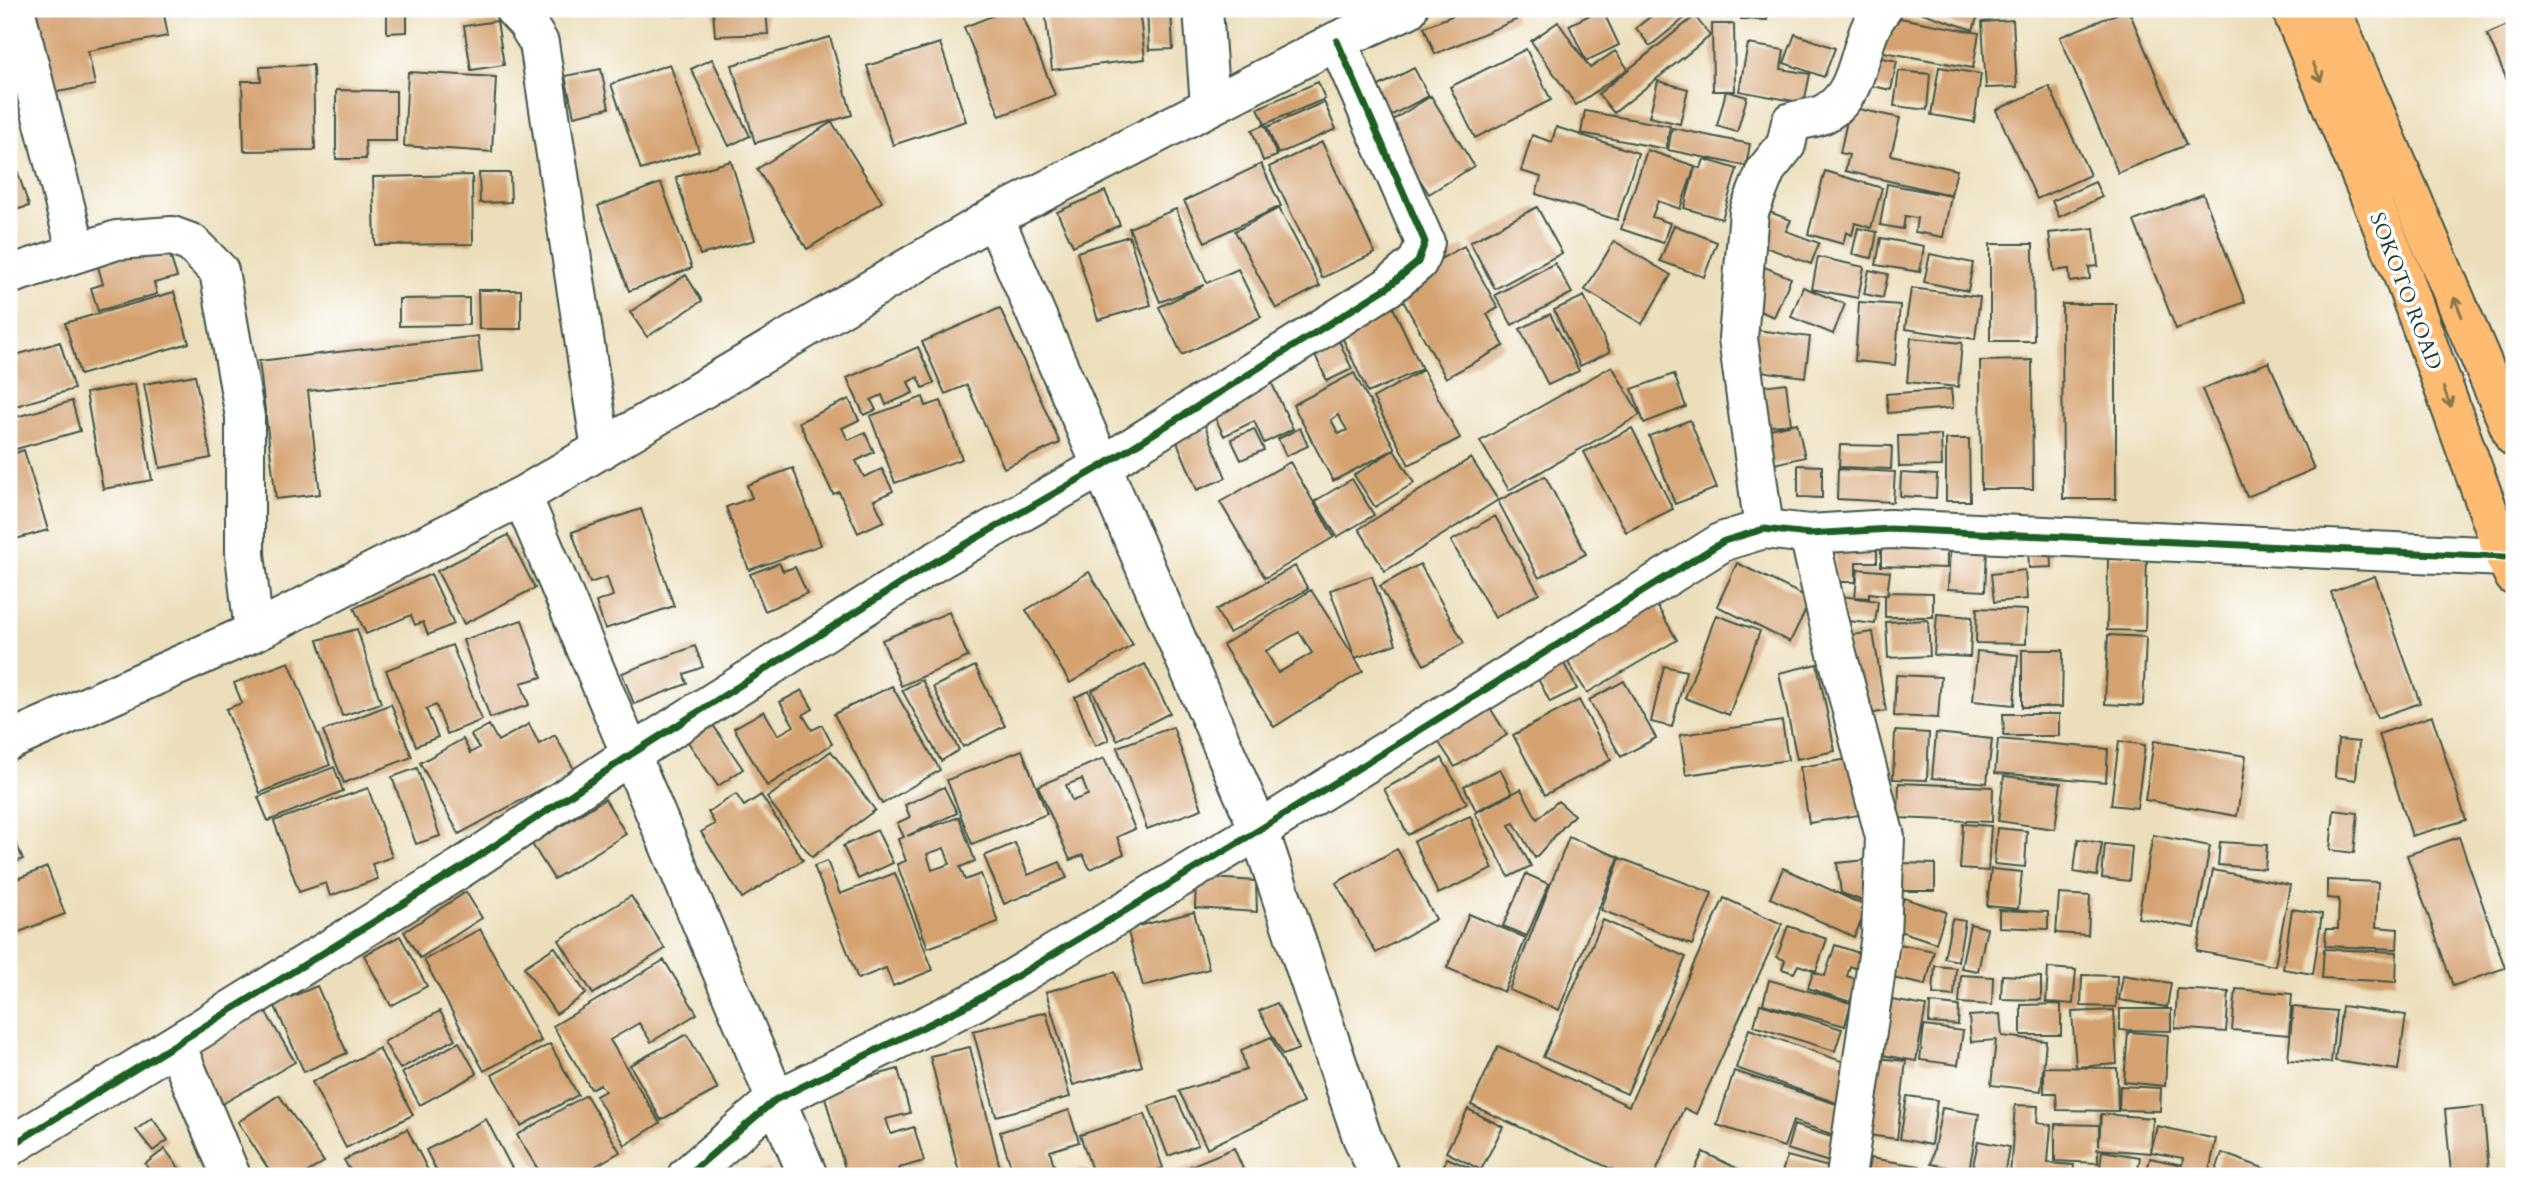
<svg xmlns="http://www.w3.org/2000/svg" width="2523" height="1185" font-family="Cardo,serif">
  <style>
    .building { fill: #d4a170; fill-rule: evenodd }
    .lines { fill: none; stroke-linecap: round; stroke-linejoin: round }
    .street-casing { stroke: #3e5548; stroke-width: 42 }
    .primary-casing { stroke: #3e5548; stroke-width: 42 }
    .street { stroke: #fff; stroke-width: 38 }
    .primary { stroke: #ffbb71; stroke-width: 38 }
    .cycleway-casing { stroke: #fff; stroke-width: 11 }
    .cycleway { stroke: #1b5e20; stroke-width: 7 }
    .oneway { stroke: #84764f }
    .labels { text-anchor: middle; stroke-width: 7; stroke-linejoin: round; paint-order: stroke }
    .street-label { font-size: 21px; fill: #1f3d34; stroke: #fff }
  </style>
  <rect width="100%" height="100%" fill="#fff"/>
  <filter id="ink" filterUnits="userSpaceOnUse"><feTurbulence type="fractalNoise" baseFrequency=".0143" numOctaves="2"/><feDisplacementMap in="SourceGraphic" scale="14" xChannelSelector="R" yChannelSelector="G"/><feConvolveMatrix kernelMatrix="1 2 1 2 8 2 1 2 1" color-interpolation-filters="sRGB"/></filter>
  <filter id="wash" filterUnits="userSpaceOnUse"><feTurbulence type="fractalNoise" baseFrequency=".00686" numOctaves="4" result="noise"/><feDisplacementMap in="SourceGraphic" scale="28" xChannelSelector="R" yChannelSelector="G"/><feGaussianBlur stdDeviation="1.57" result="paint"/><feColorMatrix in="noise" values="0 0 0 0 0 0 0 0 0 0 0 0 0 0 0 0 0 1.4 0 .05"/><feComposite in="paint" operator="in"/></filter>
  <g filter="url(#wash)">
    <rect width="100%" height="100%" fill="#ecdeba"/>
    <g id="blocks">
      <path class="building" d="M36,9H163L168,36L88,51L95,85L52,93Z
        M387,9H407V32L387,33Z
        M670,9H689V11H670Z
        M713,9H766L768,34L715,36Z
        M1010,9H1020L1055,95L1000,116L964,27Z
        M1062,9H1139L1145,59L1052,70L1045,11Z
        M1147,9H1171L1173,49L1149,50Z
        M1469,9H1512L1516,20L1435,54L1424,27Z
        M1602,9L1619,45L1586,61L1569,25Z
        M1660,9H1687L1691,13L1650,46L1636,28Z
        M1741,9H1768L1767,20L1741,19Z
        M1911,9H1980L1973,30Z
        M2128,9L2186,145L2118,173L2060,37Z
        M1884,15L1979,33L1973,68L1878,51Z
        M1695,16L1710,36L1614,113L1598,94Z
        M2013,20L2017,87L1986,88L1982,22Z
        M497,21L504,65L471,70L464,26Z
        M1558,22L1590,68L1615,51L1628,69L1576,105L1531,41Z
        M2514,22V96L2487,34Z
        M1712,24H1734L1735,91H1713Z
        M1795,34L1835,48L1824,77L1784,63Z
        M830,37L852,115L755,143L732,65Z
        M940,43L966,121L893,145L867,66Z
        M1748,44L1784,50L1781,69L1810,74L1804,103L1739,91Z
        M1526,49L1551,100L1475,138L1450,87Z
        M1872,56L1897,61L1891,90L1867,85Z
        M712,59L750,136L729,146L691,69Z
        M670,64L699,151L641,170L611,84Z
        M313,65L315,150L244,151L242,81H261L260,67Z
        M1939,67L1981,74L1974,122L1931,115Z
        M1414,68L1429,96L1390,116L1375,88Z
        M601,69L609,108L574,116L565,76Z
        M1899,71L1930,74L1927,110L1894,106Z
        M408,72L496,77L492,152L404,146Z
        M1658,81L1688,89L1680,124L1649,117Z
        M1318,82L1325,99L1265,124L1258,108Z
        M2049,86L2090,175L2037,199L1996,110Z
        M336,90L396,91V141H365L366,159H336Z
        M1726,91L1747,97L1737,132L1717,126Z
        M1431,96L1474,166L1429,194L1385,125Z
        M1324,102L1336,129L1278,154L1267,127Z
        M1850,107L1900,118L1891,155L1957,170L1951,195L1845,171L1849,155L1840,153Z
        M1585,111L1670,126L1666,149L1581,133Z
        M832,122L882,202L807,249L757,169Z
        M1264,123L1277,156L1263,161L1252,130L1264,125Z
        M1556,127L1638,153L1617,220L1536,194L1541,177L1521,171L1532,135L1552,142Z
        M1672,128L1750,144L1746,166L1668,150Z
        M1322,142L1375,253L1322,278L1269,167Z
        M9,146L29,206L9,212Z
        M1647,150L1695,166L1680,209L1658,201L1652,217L1670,223L1663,243L1621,229Z
        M1704,159L1737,169L1722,219L1684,208L1695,167L1701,168Z
        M731,161L755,240L700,255L676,177Z
        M1261,164L1281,206L1205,242L1184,201Z
        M1825,171L1882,188L1871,228L1855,223L1852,235L1846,232L1843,244L1808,234Z
        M479,173H510L511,202L480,203Z
        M472,175L473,244L375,245L373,177Z
        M2095,182L2102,197L2059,217L2052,201Z
        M661,183L692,268L629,291L598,206Z
        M1887,184L1951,196L1943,237L1915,232L1917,218L1905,216L1903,229L1880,225Z
        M1105,191L1120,225L1073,246L1057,212Z
        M2203,194L2245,302L2176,329L2134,221Z
        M1537,207L1562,253L1495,289L1470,242Z
        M1279,208L1320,286L1276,309L1235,231Z
        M1176,209L1207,283L1238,269L1261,317L1182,355L1159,307L1204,285L1160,302L1129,228Z
        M1761,209L1791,220L1786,231L1819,243L1811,264L1749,241Z
        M1674,225L1717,242L1704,277L1660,261Z
        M1858,228L1877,232L1872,258L1852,254Z
        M2094,228L2098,266L2089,267L2090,279L2070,282L2069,269L2054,271L2049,233Z
        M1129,236L1151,305L1098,320L1077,252Z
        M1881,238L1924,246L1920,272L1876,265Z
        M165,239L177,277L154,283L157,294L98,311L91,288L103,284L95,256Z
        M1614,241L1671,275L1642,324L1585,290Z
        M1990,244H2033L2034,341H1990Z
        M1464,246L1498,308L1487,314L1504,346L1446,378L1397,290L1418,271Z
        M1930,254L1973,263L1968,291L1924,282Z
        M1818,257L1864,267L1858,298L1812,289Z
        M1555,263L1572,293L1512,325L1495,295Z
        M1762,266L1791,278L1774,317L1745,305Z
        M1869,270L1888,274L1883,298L1864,294Z
        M686,275L702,301L647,337L630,312Z
        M1803,287L1845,304L1833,334L1791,317Z
        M1911,288L1980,297L1975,339L1905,329Z
        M478,290H521V329H479Z
        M174,292L189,343L80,375L65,323Z
        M1584,296L1610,352L1580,366L1554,310Z
        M469,298V325L399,326V299Z
        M1390,301L1422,369L1368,393L1337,326Z
        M1859,302L1900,305L1895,365L1855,361Z
        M2062,304H2116V499H2063Z
        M1000,308L1060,443L1004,468L967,385L945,394L922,342Z
        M1550,314L1579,371L1548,385L1520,329Z
        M1757,330L1810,337L1805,377L1752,370Z
        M1335,332L1352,369L1327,381L1310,344Z
        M478,336L482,372L308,391L320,494L276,499L259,361Z
        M1911,338L1962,343L1958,387L1907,382Z
        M60,342L74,389L9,408V357Z
        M918,347L934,383L923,388L918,377L908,382L913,393L886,405L882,395L871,400L876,410L864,415L847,378Z
        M2032,360L2033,489H1981L1980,361Z
        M2269,362L2314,469L2247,497L2202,389Z
        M1612,366L1640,415L1509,490L1480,441Z
        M1423,370L1460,438L1409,465L1373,398Z
        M1267,373L1293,429L1264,443L1254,421L1224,436L1207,401Z
        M1354,373L1395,449L1333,481L1293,405ZM1338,415L1347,430L1339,434L1331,420Z
        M1674,374L1686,407L1644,423L1632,389Z
        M195,375L211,458L160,468L144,384Z
        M1786,383L1791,424L1758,427L1753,387Z
        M135,384L152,480L103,489L86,393Z
        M1951,389L1953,408L1888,413L1886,394Z
        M923,397L926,406L941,401L962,459L895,483L870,416Z
        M849,399L859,420L842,428L848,440L865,433L874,452L856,461L864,477L882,469L893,491L874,500L884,521L858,533L839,492L833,494L799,422Z
        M72,401L80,431L9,451V419Z
        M1200,413L1226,478L1197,490L1170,425Z
        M1690,420L1717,488L1675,504L1649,436Z
        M1797,423L1805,457L1770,465L1762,431Z
        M1300,428L1308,446L1286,456L1278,439Z
        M1632,428L1673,509L1626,532L1584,452Z
        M1254,429L1264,450L1241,460L1231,439Z
        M1941,435L1942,466L1899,467L1898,436Z
        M1946,439H1969L1970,501H1946Z
        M1840,445L1892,446L1891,469L1839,467Z
        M24,450L48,530L9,541V455Z
        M1394,450L1414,483L1375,507L1354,475Z
        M1471,458L1498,500L1385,571L1359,529Z
        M1290,462L1334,537L1265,578L1220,502Z
        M1798,465L1822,466V498L1798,497Z
        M793,468L821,545L749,570L726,507L752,498L747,485Z
        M1838,469L1895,472L1893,502L1837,499Z
        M1901,473L1937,475L1936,498L1900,496Z
        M1545,476L1586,554L1539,578L1498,501Z
        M1352,479L1374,515L1337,537L1315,501Z
        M641,509L674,606L605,629L596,602L613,596L607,577L590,583L572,532Z
        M1495,516L1539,593L1495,618L1451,541Z
        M508,535L535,588L464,624L437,571Z
        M1835,538H1877V562H1856V582H1835Z
        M1881,540L1947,543V568L1881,566Z
        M1950,548L1987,550L1985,591L1948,589Z
        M2028,548H2051L2052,567L2029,568Z
        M2108,556L2147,557L2145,631L2107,630Z
        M779,563L783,571L795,567L807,593L765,611L750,574Z
        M1737,563L1811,599L1790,642L1717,606Z
        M1420,564L1464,643L1424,665L1380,586Z
        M1295,566L1308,589L1229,633L1216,610Z
        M1858,569L1890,572L1887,596L1889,592L1933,593V617H1885V595L1869,593V598L1855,597Z
        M2025,570L2027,599L1994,602L1991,574Z
        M1089,572L1133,645L1070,683L1026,610Z
        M431,574L454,624L428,635L423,622L415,625L411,615L366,634L354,608Z
        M1372,576L1396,644L1355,658L1363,671L1274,727L1223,645L1311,590L1355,658L1330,590ZM1299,632L1312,653L1278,673L1266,651Z
        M2375,576L2420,703L2377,718L2331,592Z
        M1842,596L1878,601L1875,624L1839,620Z
        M1655,602L1677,640L1587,693L1564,656Z
        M1977,608L2027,610L2026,644L1976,643Z
        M949,612L968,657L901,686L882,640Z
        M1937,614L1972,617L1970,657L1934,655Z
        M1716,615L1760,631L1729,715L1685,698Z
        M522,620L542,677L521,683L529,705L490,718L463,640Z
        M1928,620L1930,656L1888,658L1886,622Z
        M357,629L381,703L342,716L318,640Z
        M1873,632L1886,711L1857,716L1845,636Z
        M2108,635L2146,637L2143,706L2105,704Z
        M452,645L482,720L447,734L436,705L426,709L438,737L416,746L386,670Z
        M695,646L703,667L684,674L687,684L634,704L622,673Z
        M2022,650H2063L2062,707H2022Z
        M1977,651L2018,655L2014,705L1973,701Z
        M1560,656L1577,689L1550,702L1533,669Z
        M289,662L330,765L260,793L226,709L242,703L234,683Z
        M1145,664L1170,713L1117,740L1092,690Z
        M1817,664L1835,751L1797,759L1779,673Z
        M975,666L1005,726L963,747L933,687Z
        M1664,666L1686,671L1672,727L1651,722Z
        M1896,675L1941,677L1938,718L1894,716Z
        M922,680L959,750L941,761L902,690Z
        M1624,681L1656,738L1621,757L1589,700Z
        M892,686L940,770L882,804L834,714Z
        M802,690L813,709L803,715L812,730L822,725L832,744L767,786L734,728L764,711L778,735L794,726L780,702Z
        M1089,691L1109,740L1095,746L1075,697Z
        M1579,700L1611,760L1545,795L1513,735Z
        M1487,703L1507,735L1455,767L1434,735Z
        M391,704L412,757L344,783L323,731Z
        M2003,714H2059V736H2004Z
        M2432,716L2466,820L2412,836L2379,734Z
        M1782,721L1788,760L1686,775L1680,735Z
        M711,722L743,769L718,786L686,739Z
        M529,724L539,744L555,735L575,771L459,834L420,763L463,739L470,753L479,748L471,735L489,725L498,741Z
        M1173,727L1202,809L1147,829L1117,747Z
        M1895,731L1929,733L1927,780L1893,779Z
        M1936,733L1992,739L1987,783L1932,778Z
        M1998,739L2108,749L2106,782L1995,773Z
        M2338,740L2359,742L2356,780L2335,777Z
        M2119,741L2145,745L2137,808L2111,805Z
        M2154,741L2246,756L2237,816L2145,800Z
        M1022,750L1047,814L972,844L947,780Z
        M831,751L875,810L812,857L767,798Z
        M1104,758L1135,829L1117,837L1124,854L1090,869L1083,855L1070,860L1038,786ZM1082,779L1088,795L1072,801L1066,785Z
        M1442,758L1467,803L1408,835L1384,789Z
        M1855,758L1865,814L1809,823L1800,767Z
        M334,767L343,791L268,821L258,797Z
        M417,768L440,836L416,844L392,777Z
        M1500,769L1512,793L1476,811L1464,786Z
        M2004,776L2061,783L2055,829L1998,821Z
        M1899,783L1993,787L1992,822L1898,818Z
        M944,787L957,813L907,836L959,817L975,861L960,867L965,880L981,874L998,922L928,948L897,864L906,861L898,839L904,837L897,823L910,817L905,805ZM944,848L950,864L932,870L927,854Z
        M368,788L392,857L372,864L378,879L330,896L326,883L299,892L274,821Z
        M1521,789L1537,819L1558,801L1574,815L1535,858L1514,823L1509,825L1531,866L1509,877L1475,813Z
        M736,794L744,806L761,795L803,860L742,898L701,832L715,824L708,812Z
        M605,799L626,834L554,879L532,844Z
        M2334,810L2358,813L2354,853L2330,850Z
        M1470,816L1493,869L1438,894L1414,841Z
        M1963,824L1991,826L1988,871L1960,869Z
        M9,827L23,859L9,865Z
        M1997,828L2027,831L2025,867L1994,864Z
        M877,830L893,863L858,879L843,846Z
        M2153,835L2210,846L2195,928L2138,918Z
        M1569,837L1619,857L1559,1010L1509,990Z
        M2459,837L2505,968L2453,986L2407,855Z
        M2078,839L2102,843L2097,876L2074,872Z
        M2220,842L2267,845L2265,869L2218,865Z
        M1015,843L1028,875L1060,862L1067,878L1004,904L984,856Z
        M2105,844L2132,847L2129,881L2102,878Z
        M1397,849L1436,919L1376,953L1336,883Z
        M1620,858L1712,893L1692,945L1601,910Z
        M1866,860L1868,903L1841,893L1837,863Z
        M827,861L840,894L895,873L933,970L893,986L886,968L858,979L814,866Z
        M1899,863L1935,864V891H1899Z
        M47,867L65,914L9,936V882Z
        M1783,868L1868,907L1854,937L1770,898Z
        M1991,869L2022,872L2018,909L1987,906Z
        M2213,870L2290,885L2275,966L2197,951Z
        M1526,874L1549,884L1527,936L1503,926Z
        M1196,877L1256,881L1257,912L1195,908Z
        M2327,880L2378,882L2376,927L2398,929L2397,949L2325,946L2326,929H2338L2339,899L2327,898Z
        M466,892L482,918L420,958L404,932Z
        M2059,894L2090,896L2088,935L2056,933Z
        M631,896L665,949L593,994L559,940Z
        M1724,898L1782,924L1696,1114L1684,1108L1654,1176H1627L1471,1105L1498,1046L1629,1106Z
        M1904,898L1946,912L1936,943L1894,929Z
        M2292,909L2322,914L2313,974L2283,969Z
        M1999,910L2048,912V929L1999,927Z
        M1194,912L1209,969L1143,986L1127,929Z
        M1469,914L1526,938L1504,992L1447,968Z
        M1952,919L1965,921L1958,961L1944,958Z
        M1603,920L1686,957L1627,1094L1543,1057Z
        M1970,924L1987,928L1978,971L1961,968Z
        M1788,926L1827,939L1816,971L1798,965L1794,973L1782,969L1785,960L1777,957Z
        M480,929L541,1041L484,1071L424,960Z
        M400,936L427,986L391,1006L364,955Z
        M1899,944L1934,951L1926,985L1892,978Z
        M1835,945L1865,955L1860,970L1850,966L1847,976L1857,979L1850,1002L1808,988L1813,972L1825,976Z
        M555,947L586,994L556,1014L524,967Z
        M2324,949L2397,952L2396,982L2322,978Z
        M664,960L697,1014L651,1042L639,1023L610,1040L660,1123L625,1145L596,1096L605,1091L600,1084L591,1089L553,1026Z
        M1935,966L1956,968L1954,996L1933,994Z
        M2048,968L2076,970L2073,1004L2046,1002Z
        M1115,972L1142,1066L1073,1085L1046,992Z
        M1961,975L1993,977L1992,1005L1959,1003Z
        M2002,975L2041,977V1000L2001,999Z
        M2082,975L2117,976L2116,1007L2081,1006Z
        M2123,975L2171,983L2167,1007L2119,1000Z
        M1769,980L1851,1003L1845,1026L1763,1004Z
        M317,986L347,1053L304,1072L274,1004Z
        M2177,989L2229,992L2226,1032L2175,1028Z
        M2236,989L2292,994L2289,1035L2232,1030Z
        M1892,1000L1926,1006L1916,1061L1882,1055Z
        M1277,1003L1299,1049L1283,1055L1259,1011Z
        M1930,1003L1959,1006L1958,1025L1929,1023Z
        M1760,1004L1842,1029L1835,1051L1754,1026Z
        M2061,1004V1035H2021V1005Z
        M2342,1006L2406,1015L2398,1070L2335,1061Z
        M2293,1007L2336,1011L2331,1063L2288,1060Z
        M264,1009L295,1062L219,1106L188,1052Z
        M2120,1009H2171V1031L2120,1030Z
        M2114,1010L2117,1064L2076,1067L2072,1012Z
        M440,1011L455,1039L400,1069L384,1042Z
        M1046,1012L1070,1097L996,1116L973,1031Z
        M2000,1014L2002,1036L2046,1041L2041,1091L1991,1085L1996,1040L1971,1042L1969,1016Z
        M1924,1026L1963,1031L1958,1065L1920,1060Z
        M1749,1029L1853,1065L1840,1104L1736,1068Z
        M2128,1032L2168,1035L2165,1086L2124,1082Z
        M687,1034L718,1089L661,1120L630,1065Z
        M1271,1037L1303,1103L1207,1148L1179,1091L1246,1070L1241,1050Z
        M459,1042L477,1074L420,1105L402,1073Z
        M550,1044L578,1095L521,1126L492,1075Z
        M970,1047L1002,1176H960L930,1056Z
        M379,1048L413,1115L346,1148L312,1082Z
        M1876,1058L1906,1061L1897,1139L1868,1135Z
        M2044,1067L2117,1068L2118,1111L2057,1110L2056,1093H2044Z
        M898,1069L910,1113L886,1119L891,1134L914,1127L924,1161L899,1168L902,1176H847L823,1090Z
        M1734,1071L1846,1107L1837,1136L1793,1121L1784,1147L1717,1125Z
        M2120,1086L2161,1088L2160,1111L2119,1110Z
        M279,1095L324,1162L301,1176H273L238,1122Z
        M586,1095L620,1152L578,1176H542L517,1135Z
        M1907,1096L1937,1100L1931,1145L1900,1139Z
        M1176,1097L1198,1145L1168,1156L1149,1106Z
        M2015,1105L2038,1106L2037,1123L2051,1125L2048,1163L2074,1165L2073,1176H2010Z
        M2483,1106L2489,1170L2451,1173L2445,1110Z
        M1942,1108L1979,1114L1969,1171L1931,1164Z
        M1468,1109L1503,1127L1481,1170L1446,1152Z
        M1069,1110L1079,1142L1050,1151L1055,1169L1034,1176H1014L1000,1132Z
        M1145,1114L1163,1168L1139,1176H1094L1080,1135Z
        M2101,1114L2153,1118L2151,1153L2096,1149L2098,1150V1163L2055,1161V1124L2099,1125V1146Z
        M152,1118L168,1140L153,1151L136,1130Z
        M486,1119L516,1176H439L426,1150Z
        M1794,1125L1835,1138L1829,1162L1787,1149Z
        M2157,1126L2216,1139L2208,1176H2146L2150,1158L2182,1165L2183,1158L2151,1152Z
        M407,1129L431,1176H353L344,1160Z
        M1978,1141L2009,1147L2004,1176H1971Z
        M1234,1148L1246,1176H1174L1173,1173Z
        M165,1149L185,1176H154L145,1164Z
        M2102,1151L2140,1157L2137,1176H2099Z
        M1703,1152L1753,1176H1692Z
        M2222,1153L2266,1169L2263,1176H2214Z
        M1787,1156L1836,1169L1834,1176H1781Z
        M1447,1158L1489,1176H1439Z
        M1870,1158L1920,1166L1918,1176H1867Z
        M1083,1168L1086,1176H1057Z
        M770,1169L772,1176H748V1175Z
        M1928,1170L1952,1175V1176H1927Z"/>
    </g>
  </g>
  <g filter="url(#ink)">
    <use href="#blocks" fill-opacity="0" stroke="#3e5548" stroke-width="2"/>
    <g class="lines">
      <defs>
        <path id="street" d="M15,9L77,253
          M514,9L526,22L539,43L601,450
          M1203,9L1210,106
          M994,217L1259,830L1362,1137L1380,1176
          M9,275L117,240L172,236L191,243L219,271L245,417V554L254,632
          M522,496L808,1176
          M1764,529L1738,338L1749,212L1766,170L1786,145L1791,122C1802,119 1818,118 1827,112C1864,90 1856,40 1882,9
          M1809,534L1829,623L1885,837L1881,935L1846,1176
          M9,741L254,632L522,496L994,217L1337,41L1408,9
          M176,1045L231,1176
          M9,1147L461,868L630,755L933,563L1102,466L1388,287L1418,262L1425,242L1337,41
          M687,1176L775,1100L974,1002L1259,830L1724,541L1764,529L1809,534L1890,529L2505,557"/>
        <path id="primary" d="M2291,9L2402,273L2505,557L2514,576
          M2331,9L2514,437"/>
      </defs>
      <use href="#street" class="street-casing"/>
      <use href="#primary" class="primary-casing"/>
      <use href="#street" class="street"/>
      <use href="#primary" class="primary"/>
      <defs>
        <path id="cycleway" d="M9,1147L461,868L630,755L933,563L1102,466L1388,287L1418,262L1425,242L1337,41
          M687,1176L775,1100L974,1002L1259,830L1724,541L1764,529L1809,534L1890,529L2505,557"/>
      </defs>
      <use href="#cycleway" class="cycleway-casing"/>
      <use href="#cycleway" class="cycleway"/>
    </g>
    <defs><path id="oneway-shaft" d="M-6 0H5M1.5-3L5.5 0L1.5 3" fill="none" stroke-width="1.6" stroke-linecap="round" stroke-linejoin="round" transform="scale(1.75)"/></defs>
    <g class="oneway">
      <use href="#oneway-shaft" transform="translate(2317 72) rotate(67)"/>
      <use href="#oneway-shaft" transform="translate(2458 307) rotate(-113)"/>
      <use href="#oneway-shaft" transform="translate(2447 397) rotate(70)"/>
    </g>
  </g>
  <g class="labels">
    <g class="street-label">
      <text transform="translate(2406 291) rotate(69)" y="7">SOKOTO ROAD</text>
    </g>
  </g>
  <rect width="2523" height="1185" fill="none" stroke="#fff" stroke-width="35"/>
</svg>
